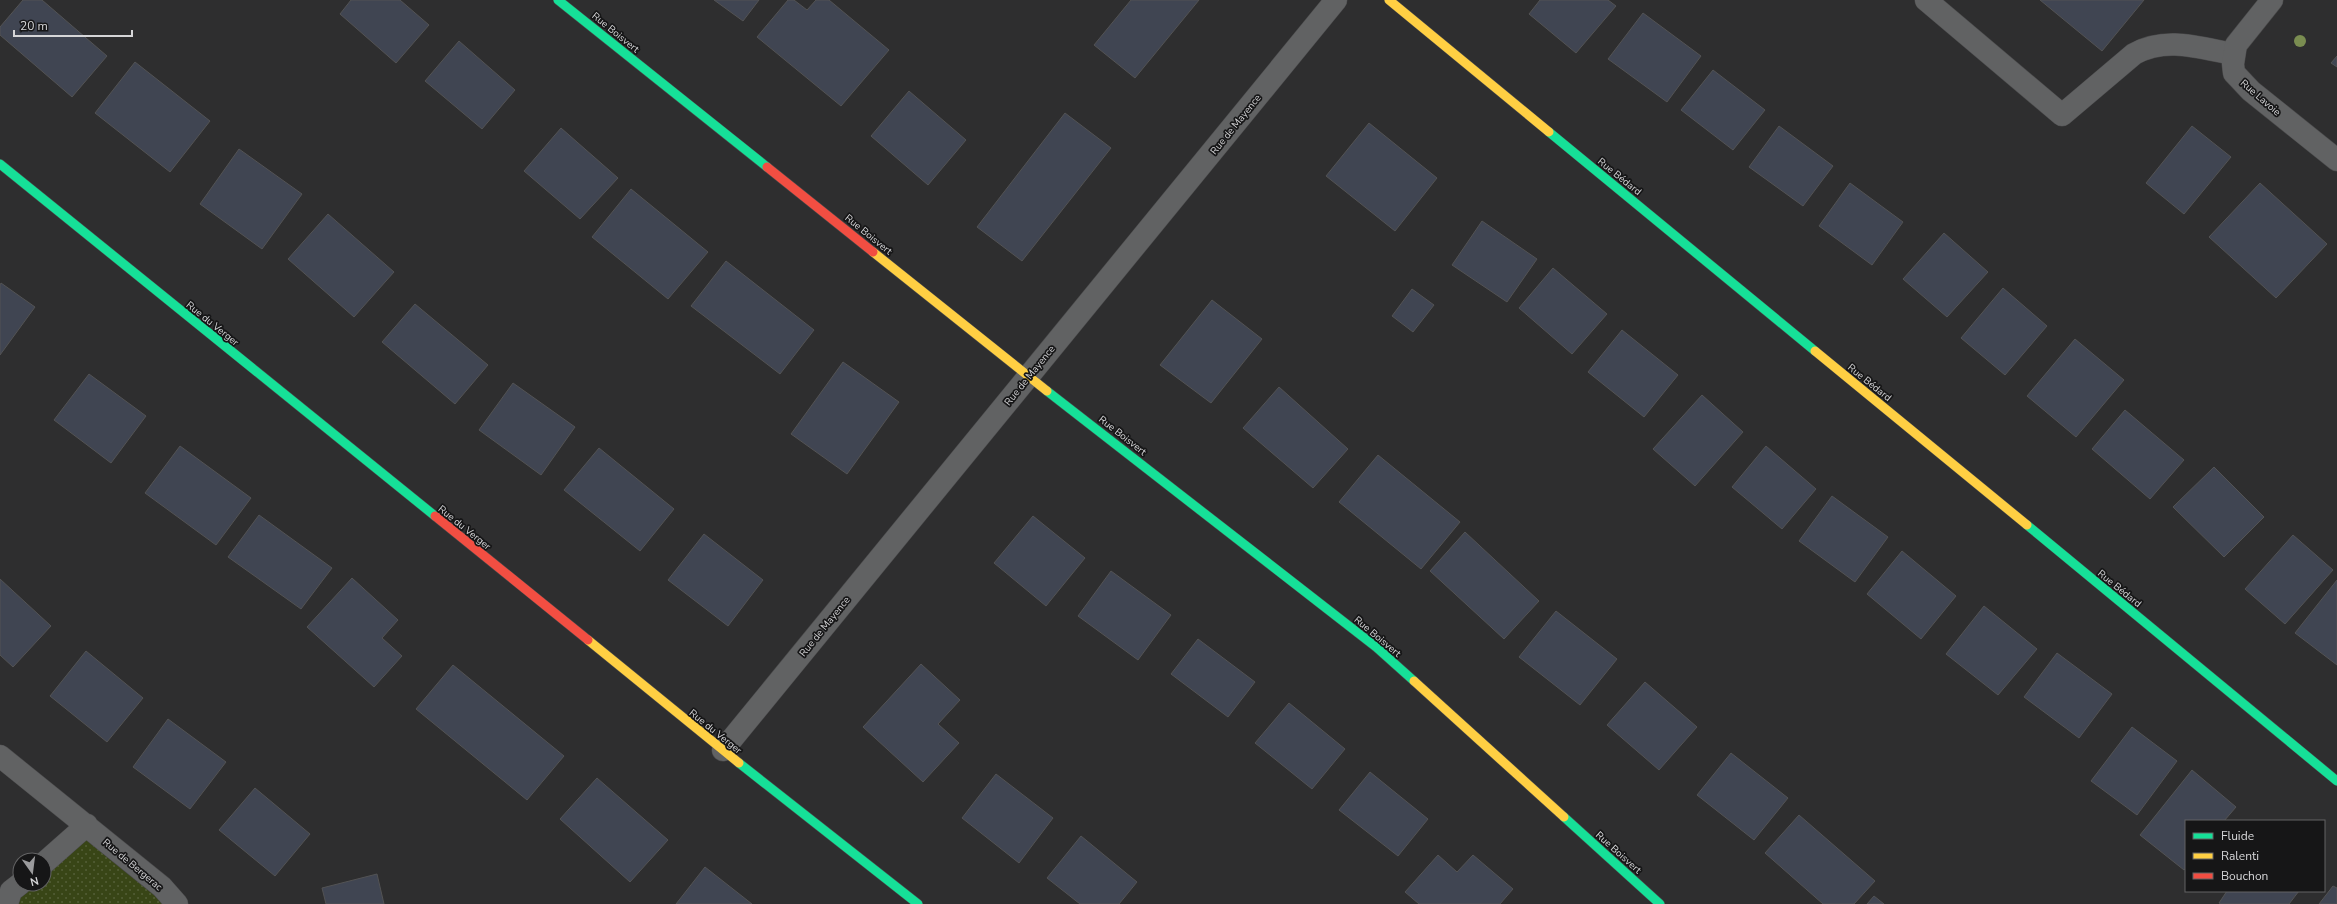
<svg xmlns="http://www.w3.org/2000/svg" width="2337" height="904" font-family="'Nunito Sans',sans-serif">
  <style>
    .park { fill: url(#park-dots) }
    .building { fill: #404552; stroke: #535354 }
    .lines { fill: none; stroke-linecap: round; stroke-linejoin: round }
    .lane-casing { stroke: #49494a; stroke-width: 23 }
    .street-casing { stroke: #49494a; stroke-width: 23 }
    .fast-casing { stroke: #49494a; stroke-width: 10 }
    .slow-casing { stroke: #49494a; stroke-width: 10 }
    .jam-casing { stroke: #49494a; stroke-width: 10 }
    .lane { stroke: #616263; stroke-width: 22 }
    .street { stroke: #616263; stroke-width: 22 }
    .fast { stroke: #16e098; stroke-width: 9 }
    .slow { stroke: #ffcf43; stroke-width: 9 }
    .jam { stroke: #f24e42; stroke-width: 9 }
    .tree { fill: #7a8d51 }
    .labels { text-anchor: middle; stroke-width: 3.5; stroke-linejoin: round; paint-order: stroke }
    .street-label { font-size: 10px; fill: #d6d6d8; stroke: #161617 }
  </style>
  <defs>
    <pattern id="park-dots" width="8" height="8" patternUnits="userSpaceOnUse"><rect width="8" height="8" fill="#384516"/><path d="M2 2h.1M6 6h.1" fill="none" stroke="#545f37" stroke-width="1.8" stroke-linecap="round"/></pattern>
  </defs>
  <rect width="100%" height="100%" fill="#2e2e2f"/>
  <path class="park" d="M87,825L177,904H7L20,884H44V863Z"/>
  <path class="building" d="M23,0H42L107,56L72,97L0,35V27Z
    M351,0H400L429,25L396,63L340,14Z
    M714,0H759L743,21Z
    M788,0H794L807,10L816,0H829L889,50L841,106L757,37Z
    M1131,0H1199L1135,78L1094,45Z
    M1540,0H1608L1616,6L1576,53L1529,14Z
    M2040,0H2144L2102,51Z
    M1643,13L1701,56L1667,102L1608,59Z
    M459,41L515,90L482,129L425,81Z
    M2337,56V67L2331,63Z
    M135,62L210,121L170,172L95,113Z
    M1713,70L1765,110L1733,150L1681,110Z
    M909,91L966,140L928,185L871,136Z
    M1065,113L1111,148L1022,261L977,227Z
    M1369,123L1437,178L1395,231L1326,176Z
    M1779,126L1833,166L1803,206L1749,167Z
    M2192,126L2231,157L2184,214L2146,183Z
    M561,128L618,178L580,219L524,171Z
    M239,149L302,194L262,249L200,204Z
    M1850,183L1903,222L1872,265L1819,226Z
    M2260,183L2327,244L2276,298L2209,237Z
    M631,189L708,252L668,299L592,237Z
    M328,214L394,272L354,317L288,259Z
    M1482,221L1537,259L1507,302L1452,265Z
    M1944,233L1988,272L1947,317L1903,279Z
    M726,261L814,330L780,374L691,306Z
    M1553,268L1607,314L1572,354L1519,308Z
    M1,283L35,307L0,355V285Z
    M2003,288L2047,326L2005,375L1961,338Z
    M1412,289L1434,305L1413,332L1392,316Z
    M1212,300L1262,339L1211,403L1160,365Z
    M415,304L488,365L455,404L382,342Z
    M1622,330L1678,375L1644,417L1588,372Z
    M2075,339L2124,380L2076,437L2027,396Z
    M843,362L899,402L847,474L791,434Z
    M89,374L146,416L111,463L54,420Z
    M513,383L575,427L541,475L479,430Z
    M1279,387L1348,449L1313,488L1243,428Z
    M1702,395L1743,432L1695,486L1653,449Z
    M2125,410L2184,460L2150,499L2092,449Z
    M180,446L251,498L216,545L145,493Z
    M1766,446L1816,489L1782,529L1732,487Z
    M599,448L674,509L640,551L564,490Z
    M1378,455L1460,522L1421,569L1339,502Z
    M2214,467L2264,517L2224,557L2173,507Z
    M1832,496L1888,537L1855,582L1799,541Z
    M259,515L332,568L301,609L228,557Z
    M1033,516L1085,558L1046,606L994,563Z
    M1465,532L1539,601L1504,639L1430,571Z
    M704,534L763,580L728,626L668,580Z
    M2293,535L2333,570L2285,624L2245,589Z
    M1902,551L1956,596L1921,639L1867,594Z
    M1111,571L1171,615L1138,660L1078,616Z
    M352,578L398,620L382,638L402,656L374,687L307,627Z
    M0,579L51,626L13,667L0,655Z
    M2337,580V665L2295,633Z
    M1984,606L2037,649L1998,695L1946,654Z
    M1556,611L1617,659L1580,705L1519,657Z
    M1198,639L1255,682L1228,717L1171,674Z
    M86,651L143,698L107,742L50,696Z
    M2057,653L2112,694L2079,738L2024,697Z
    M921,664L960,700L938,724L959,743L923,782L863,727Z
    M453,665L564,756L527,800L416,709Z
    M1645,682L1697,727L1659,770L1607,725Z
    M1289,703L1345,749L1312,789L1255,743Z
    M168,719L226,762L190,809L133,767Z
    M2132,727L2177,761L2137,815L2091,781Z
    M1731,753L1788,798L1754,840L1697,795Z
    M2192,770L2236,807L2224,821H2186V868L2184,870L2140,835Z
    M1370,772L1428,819L1398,856L1339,810Z
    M996,774L1053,818L1019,863L962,818Z
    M597,778L668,840L630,882L560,819Z
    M255,788L310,834L275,876L219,830Z
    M1799,815L1875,881L1854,904H1823L1765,853Z
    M1081,836L1137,882L1119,904H1080L1047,878Z
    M1438,855L1457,872L1473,855L1513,889L1500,904H1419L1405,892Z
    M705,867L752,904H676Z
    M377,874L384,904H326L322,888Z
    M2333,886L2337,888V904H2319Z
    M2227,891H2299L2289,904H2221L2219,903Z
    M1874,896L1884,904H1867Z"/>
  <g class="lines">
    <defs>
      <path id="lane" d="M1926,0L2062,115L2134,54C2166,36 2200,48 2233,54"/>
      <path id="street" d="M2272,0L2236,45L2233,64L2234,73L2251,91L2337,160
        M723,750L1336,0
        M0,756L162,887L177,904
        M44,863L87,825
        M7,904L11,891L20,884"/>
      <path id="fast" d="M558,0L767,167
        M1549,132L1815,351
        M0,164L435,516
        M1047,391L1376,647L1414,681
        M2027,525L2337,781
        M739,763L918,904
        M1564,817L1660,904"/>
      <path id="slow" d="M1389,0L1549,132
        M873,252L1047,391
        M1815,351L2027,525
        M588,640L739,763
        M1414,681L1564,817"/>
      <path id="jam" d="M767,167L873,252
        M435,516L588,640"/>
    </defs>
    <use href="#lane" class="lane-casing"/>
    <use href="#street" class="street-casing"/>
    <use href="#fast" class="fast-casing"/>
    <use href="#slow" class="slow-casing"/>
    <use href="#jam" class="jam-casing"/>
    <use href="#lane" class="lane"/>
    <use href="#street" class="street"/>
    <use href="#fast" class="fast"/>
    <use href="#slow" class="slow"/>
    <use href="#jam" class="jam"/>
  </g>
  <circle class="tree" cx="2300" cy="41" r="6"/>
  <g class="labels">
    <g class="street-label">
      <text transform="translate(616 32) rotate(39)" y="4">Rue Boisvert</text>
      <text transform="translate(2261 97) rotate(41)" y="4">Rue Lavoie</text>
      <text transform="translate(1235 124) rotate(-51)" y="4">Rue de Mayence</text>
      <text transform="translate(1620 176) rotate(39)" y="4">Rue Bédard</text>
      <text transform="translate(869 234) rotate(39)" y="4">Rue Boisvert</text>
      <text transform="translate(213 323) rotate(39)" y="4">Rue du Verger</text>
      <text transform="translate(1029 375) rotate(-51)" y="4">Rue de Mayence</text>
      <text transform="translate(1870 382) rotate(39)" y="4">Rue Bédard</text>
      <text transform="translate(1123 435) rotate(38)" y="4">Rue Boisvert</text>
      <text transform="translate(465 527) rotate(39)" y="4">Rue du Verger</text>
      <text transform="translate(2120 588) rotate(39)" y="4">Rue Bédard</text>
      <text transform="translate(824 626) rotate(-51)" y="4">Rue de Mayence</text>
      <text transform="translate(1378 636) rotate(40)" y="4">Rue Boisvert</text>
      <text transform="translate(716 731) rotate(39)" y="4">Rue du Verger</text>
      <text transform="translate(1619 852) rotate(42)" y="4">Rue Boisvert</text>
      <text transform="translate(133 864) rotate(40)" y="4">Rue de Bergerac</text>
    </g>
  </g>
  <rect x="2185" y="820" width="140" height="72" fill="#161617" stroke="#636364"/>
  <rect x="2193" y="833" width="20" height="6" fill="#16e098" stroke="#636364"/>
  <text x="2221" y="840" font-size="12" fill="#d6d6d8">Fluide</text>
  <rect x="2193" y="853" width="20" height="6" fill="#ffcf43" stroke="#636364"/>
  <text x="2221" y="860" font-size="12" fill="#d6d6d8">Ralenti</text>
  <rect x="2193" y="873" width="20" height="6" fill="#f24e42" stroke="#636364"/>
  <text x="2221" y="880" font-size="12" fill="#d6d6d8">Bouchon</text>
  <g transform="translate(32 872) rotate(166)"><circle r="19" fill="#161617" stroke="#636364"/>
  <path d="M0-3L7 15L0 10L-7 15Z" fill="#9b9b9d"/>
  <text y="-6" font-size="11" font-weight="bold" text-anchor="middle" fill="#d6d6d8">N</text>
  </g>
  <path d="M14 30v6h118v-6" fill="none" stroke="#d6d6d8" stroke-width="2"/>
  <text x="20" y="30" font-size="12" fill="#d6d6d8" stroke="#161617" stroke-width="3" paint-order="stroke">20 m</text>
</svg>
